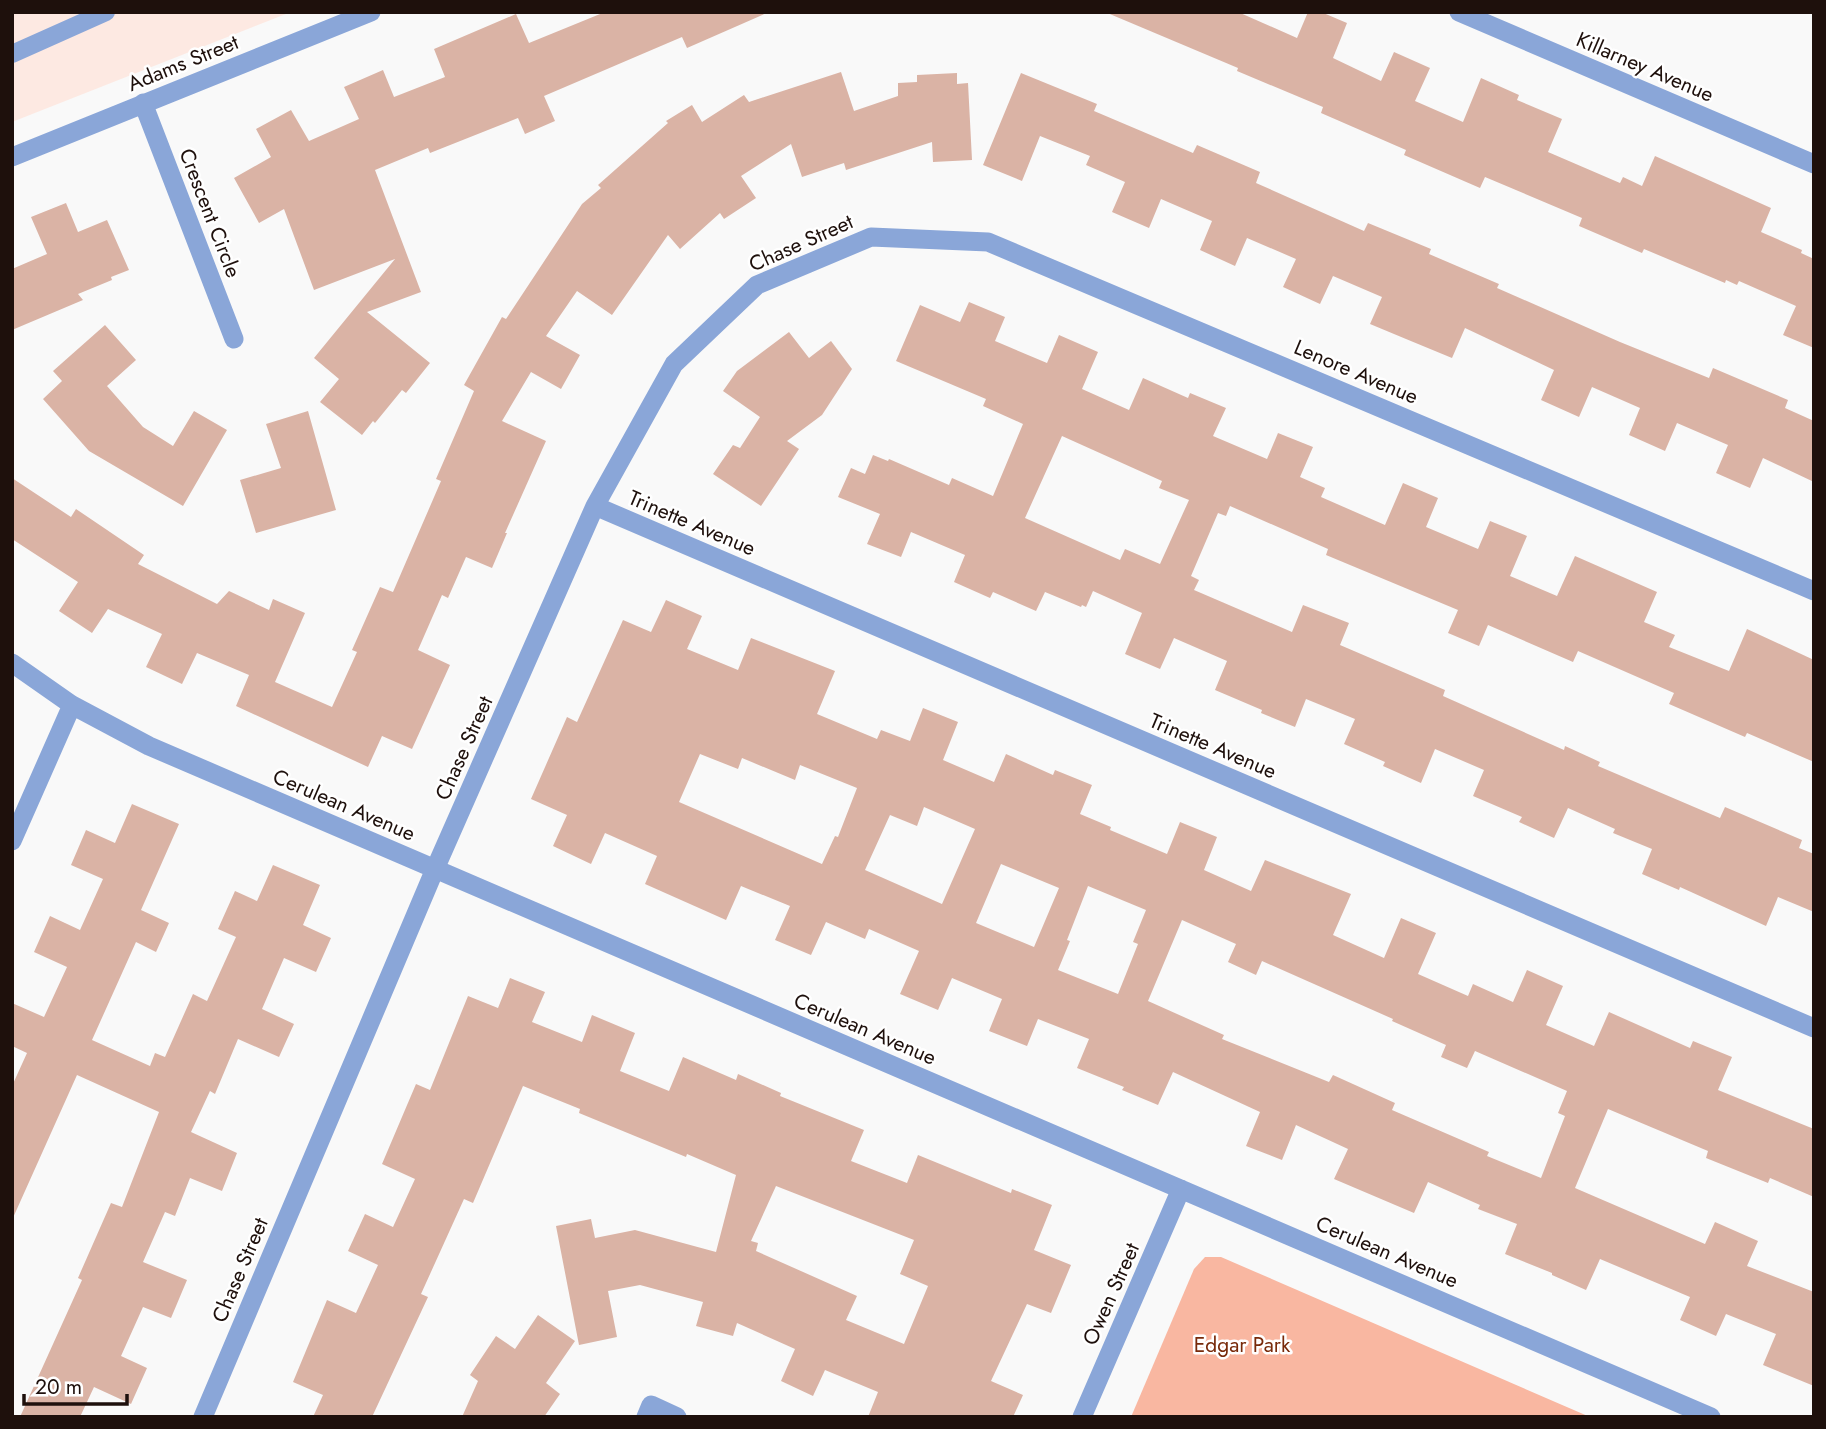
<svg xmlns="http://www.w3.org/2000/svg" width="1826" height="1429" font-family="Jost,sans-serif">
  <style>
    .built { fill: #fde9e2 }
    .green { fill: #f9b7a1 }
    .building { fill: #dab3a5; fill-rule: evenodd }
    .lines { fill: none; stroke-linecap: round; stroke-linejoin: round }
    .service { stroke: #8aa6d8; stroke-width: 18 }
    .minor { stroke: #8aa6d8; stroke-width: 19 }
    .labels { text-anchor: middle; stroke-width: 5; stroke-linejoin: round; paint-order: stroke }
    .street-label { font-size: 21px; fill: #1e100c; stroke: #fff }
    .park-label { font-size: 21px; fill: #782a0a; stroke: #fff }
  </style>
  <rect width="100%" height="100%" fill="#f9f9f9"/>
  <path class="built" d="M12,12H291L12,122Z"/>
  <path class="green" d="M1205,1257H1221L1590,1417H1131L1194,1269Z"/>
  <path class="building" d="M605,12H769L687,48L682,37L544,96L555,121L525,134L518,118L430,153L428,148L375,170L421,292L367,312L430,363L406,393L402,390L375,423L373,421L362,435L320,402L339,379L314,358L395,259L314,290L284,209L259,223L234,178L271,157L256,129L291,110L309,141L359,119L344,87L383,70L394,97L445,77L434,49L516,14L529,43Z
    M1105,12H1238L1297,38L1308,12H1321L1347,23L1333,58L1381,81L1394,52L1430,68L1415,101L1463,122L1481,78L1519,95L1517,100L1562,119L1548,152L1620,183L1623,177L1642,186L1655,156L1771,208L1761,232L1802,250L1801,253L1814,259V348L1783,335L1796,306L1739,281L1737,285L1726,280L1725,283L1644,249L1642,253L1579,226L1582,218L1485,177L1480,188L1404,155L1406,150L1321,113L1323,107L1237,71L1238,68Z
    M841,72L854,111L898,96V83L917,82V75L957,73V84L968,83L972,160L933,162L932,142L846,170L844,163L802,177L791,144L741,176L756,198L724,219L720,213L680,249L668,235L612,315L577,291L546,336L580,355L561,389L531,372L502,421L546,441L505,533H507L492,568L466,557L448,598L442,595L418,650L450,665L412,749L382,736L368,767L236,706L249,675L197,653L182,684L146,667L162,634L108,609L92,633L59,611L78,582L12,539V478L71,517L76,509L144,555L138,564L217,604L229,591L269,610L273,599L305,613L275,682L332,707L357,652L352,650L380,587L393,592L441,481L436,479L474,391L464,385L502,317L506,319L582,204L601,188L598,185L668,123L666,121L692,105L702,122L744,95L749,102Z
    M1021,73L1097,104L1094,111L1193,153L1197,145L1260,172L1256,183L1364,231L1368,223L1431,249L1429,254L1499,284L1497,288L1620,342L1709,378L1713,368L1788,400L1785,408L1814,421V482L1763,458L1750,488L1716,473L1728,445L1677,423L1665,451L1629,435L1640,408L1592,387L1579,417L1541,400L1554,370L1465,328L1452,358L1406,339L1370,324L1382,297L1333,276L1320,304L1283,287L1296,259L1247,238L1235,266L1200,250L1212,221L1161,199L1149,228L1112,212L1125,182L1086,165L1090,156L1040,136L1022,181L983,165Z
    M66,203L78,232L107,220L129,270L111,277L112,280L78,294L83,300L12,330V269L47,254L31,217Z
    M969,302L1005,317L995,341L1047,363L1059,335L1098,352L1082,389L1129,410L1143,378L1188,398L1190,393L1226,408L1213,436L1267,459L1278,433L1313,447L1300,477L1325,488L1321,497L1385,525L1403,483L1438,498L1426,527L1478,549L1490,521L1527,536L1510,576L1557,596L1575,556L1657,592L1644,622L1675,635L1669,647L1729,671L1747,629L1814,660V762L1747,733L1745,737L1669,704L1674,693L1578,651L1573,662L1488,625L1479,646L1448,633L1458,610L1326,555L1328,549L1230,506L1226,516L1218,513L1191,576L1199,580L1194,590L1292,632L1303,605L1349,623L1340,645L1445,690L1443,696L1564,750L1565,746L1600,762L1598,766L1720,818L1725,807L1802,840L1799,848L1814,854V912L1778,897L1766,926L1680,887L1679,890L1642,874L1652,849L1613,833L1615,829L1568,808L1554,838L1519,822L1522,817L1473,796L1484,770L1435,749L1421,783L1383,766L1385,762L1344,744L1355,719L1306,699L1295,727L1261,713L1262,710L1215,690L1227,661L1174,638L1160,669L1125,654L1142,613L1093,591L1086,607L1082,605L1081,607L1045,592L1036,611L993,592L990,598L954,582L965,555L911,532L901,557L867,544L880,514L838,497L851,468L865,474L873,455L888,461L889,459L949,485L952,478L993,496L1023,424L983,406L986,399L896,361L920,305L960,322ZM1062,436L1162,481L1159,488L1189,500L1160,564L1125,549L1120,560L1025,518Z
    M105,325L136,360L107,386L143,427L173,446L194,411L227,430L183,506L89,451L43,399L62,381L53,371Z
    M789,332L809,358L831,341L852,369L822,415L787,441L799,449L761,506L713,474L733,445L740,448L760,417L723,391L737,371Z
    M308,411L336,510L256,533L240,480L281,468L266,424Z
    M666,600L702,616L687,649L738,670L751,638L835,671L817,714L877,739L881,730L910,741L923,708L958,722L943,760L994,782L1006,754L1053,775L1055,770L1092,785L1080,814L1111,827L1110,830L1167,854L1180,822L1217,837L1204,870L1251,891L1265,860L1351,894L1333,935L1384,958L1401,918L1436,933L1418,974L1468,996L1473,984L1513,1002L1527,970L1563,986L1546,1025L1594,1046L1609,1012L1690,1048L1693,1041L1732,1057L1718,1090L1814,1129V1197L1770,1178L1768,1183L1706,1158L1708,1151L1608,1109L1575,1188L1705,1244L1715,1222L1758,1241L1747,1266L1814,1292V1386L1763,1365L1776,1334L1726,1314L1716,1336L1680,1320L1690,1297L1600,1259L1586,1290L1552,1275V1273L1505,1254L1517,1224L1478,1209L1480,1205L1428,1182L1414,1213L1334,1179L1348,1149L1296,1125L1282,1160L1246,1146L1260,1112L1173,1072L1158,1105L1122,1090L1124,1087L1077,1068L1089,1039L1038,1019L1027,1046L989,1031L1002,999L952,978L938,1010L900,994L919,951L869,929L865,939L826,922L811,955L775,940L790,906L741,886L726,920L645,884L657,856L605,833L591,864L553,846L567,815L531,799L567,717L577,722L623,620L651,632ZM700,754L738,769L742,758L795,780L800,765L857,788L838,837L835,836L822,864L679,802ZM924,807L975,829L942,904L865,870L890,815L917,826ZM1001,864L1059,888L1034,947L976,923ZM1088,886L1146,910L1133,942L1138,944L1118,994L1058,970L1070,941L1067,940ZM1182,920L1236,944L1228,962L1256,975L1262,961L1393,1019L1392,1021L1446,1045L1441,1057L1467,1068L1475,1051L1567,1091L1558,1113L1565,1116L1541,1178L1487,1156L1489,1152L1392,1110L1395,1103L1333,1075L1329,1082L1222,1039L1224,1035L1148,1001Z
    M132,804L179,824L141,910L169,923L156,952L136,942L92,1040L150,1066L155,1053L165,1057L193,994L207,1001L236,937L218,929L235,891L257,901L273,865L320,885L303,925L331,938L316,972L284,958L262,1009L294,1024L279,1057L238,1039L215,1094L210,1091L191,1132L237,1153L222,1191L190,1178L175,1216L165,1212L143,1262L187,1280L171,1318L143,1307L121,1356L147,1368L131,1404L94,1387L80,1417H20L82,1280L78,1278L111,1203L122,1207L159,1112L77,1075L12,1220V1086L27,1053L12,1046V1003L44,1017L67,967L34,952L50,916L80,930L103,879L71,865L86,830L115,843Z
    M510,978L545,992L532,1022L582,1042L592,1015L635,1033L620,1071L669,1091L683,1057L736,1080L738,1074L781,1093L780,1096L864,1130L851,1161L907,1183L918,1155L1011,1193L1012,1189L1052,1205L1034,1250L1071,1265L1051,1313L1027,1304L991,1381L1023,1395L1013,1417H868L878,1392L825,1370L813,1396L781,1381L795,1349L737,1323L733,1336L696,1326L703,1302L640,1285L608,1291L617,1337L579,1345L556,1226L591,1219L595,1238L635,1230L716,1252L736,1175L687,1154L686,1157L579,1113L580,1109L523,1086L473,1203L464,1199L421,1294L428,1297L372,1417H313L323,1395L293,1382L327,1300L356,1313L378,1265L348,1251L365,1214L393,1227L415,1179L382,1164L416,1084L430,1090L468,996L498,1008ZM776,1186L914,1240L900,1274L928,1286L904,1344L846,1320L857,1296L756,1251L758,1243L751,1241Z
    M538,1315L575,1341L546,1383L560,1394L544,1417H462L478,1381L470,1375L496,1336L515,1349Z"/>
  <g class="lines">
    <path class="service" d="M12,54L106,12"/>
    <path class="minor" d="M1459,12L1814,164
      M143,103L234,339
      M12,157L371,12
      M595,506L1814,1028
      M12,663L72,705L149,746L1711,1417
      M12,841L72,705
      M203,1417L435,869L595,506L674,364L757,285L871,237L988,242L1814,591
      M646,1417L651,1405L677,1417
      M1082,1417L1181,1189"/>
  </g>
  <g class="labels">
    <g class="street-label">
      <text transform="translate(183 63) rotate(-22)" y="7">Adams Street</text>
      <text transform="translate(1645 67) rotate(23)" y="7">Killarney Avenue</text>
      <text transform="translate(210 213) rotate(69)" y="7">Crescent Circle</text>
      <text transform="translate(801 243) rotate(-24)" y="7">Chase Street</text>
      <text transform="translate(1356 372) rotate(23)" y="7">Lenore Avenue</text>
      <text transform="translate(692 523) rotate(23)" y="7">Trinette Avenue</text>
      <text transform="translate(1213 746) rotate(23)" y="7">Trinette Avenue</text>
      <text transform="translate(464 748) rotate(-66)" y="7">Chase Street</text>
      <text transform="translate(344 805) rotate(23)" y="7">Cerulean Avenue</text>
      <text transform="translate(865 1029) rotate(23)" y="7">Cerulean Avenue</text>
      <text transform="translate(1387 1252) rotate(23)" y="7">Cerulean Avenue</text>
      <text transform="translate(240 1270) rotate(-67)" y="7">Chase Street</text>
      <text transform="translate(1111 1294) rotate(-66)" y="7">Owen Street</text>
    </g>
    <g class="park-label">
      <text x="1242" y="1352">Edgar Park</text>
    </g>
  </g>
  <rect width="1826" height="1429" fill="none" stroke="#1e100c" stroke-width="28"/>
  <path d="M24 1394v10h103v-10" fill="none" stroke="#1e100c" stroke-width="3.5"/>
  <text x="35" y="1394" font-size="21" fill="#1e100c" stroke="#ffffff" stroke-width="5" paint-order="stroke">20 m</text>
</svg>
